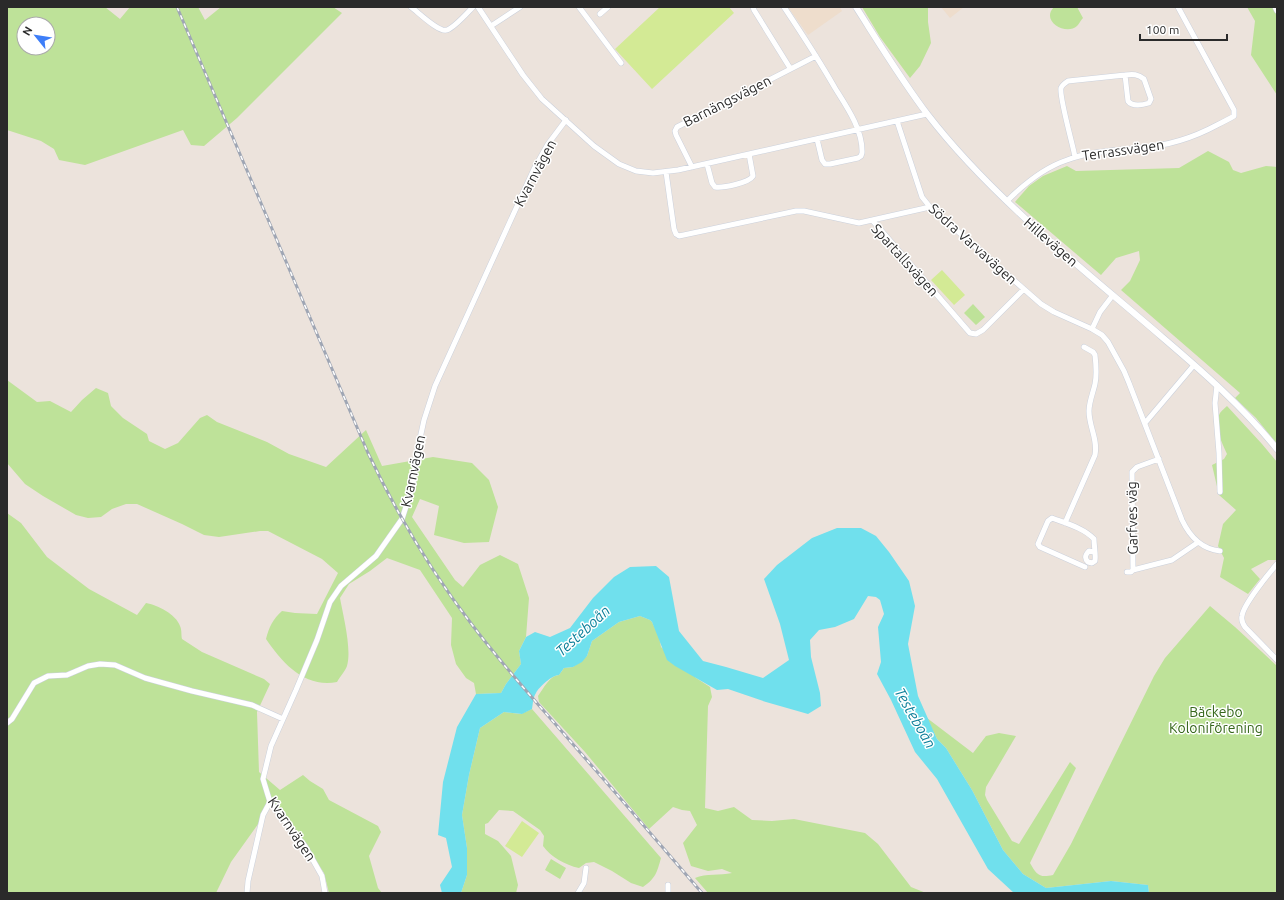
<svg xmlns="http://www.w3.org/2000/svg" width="1284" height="900" font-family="Ubuntu,sans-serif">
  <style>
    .education { fill: #edc }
    .green { fill: #bee299; fill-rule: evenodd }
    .pitch { fill: #d3ea95 }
    .water { fill: #70e0ed }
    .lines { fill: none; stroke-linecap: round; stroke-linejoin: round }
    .minor-casing { stroke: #cbd1dc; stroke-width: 6 }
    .tertiary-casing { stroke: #cbd1dc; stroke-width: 7 }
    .minor { stroke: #fff; stroke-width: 5 }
    .tertiary { stroke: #fff; stroke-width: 6 }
    .rail-casing { stroke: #9fa6b4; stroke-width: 3 }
    .rail { stroke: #fff; stroke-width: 1.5; stroke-dasharray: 4.5; stroke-linecap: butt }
    .labels { text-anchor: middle; stroke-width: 3; stroke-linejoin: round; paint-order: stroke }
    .street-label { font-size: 14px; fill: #2a2a2a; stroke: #fff }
    .park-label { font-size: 14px; fill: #36671b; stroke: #fff }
    .water-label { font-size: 15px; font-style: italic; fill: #0f809a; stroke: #fff }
  </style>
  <rect width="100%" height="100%" fill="#ece3dc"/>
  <path class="education" d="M788,7H840L842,11L808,35Z
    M941,7H964L950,18Z"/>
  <path class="green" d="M7,7H105L120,19L130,7H198L205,20L221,7H333L342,13L237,118L204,146L191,145L183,130L85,165L59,160L54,149L41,141L7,130ZM24,24H48V48H24Z
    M862,7H928V22L931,43L920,66L910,78L880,37Z
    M1054,7H1077L1083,18C1081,20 1079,24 1077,26C1066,36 1040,21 1054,7Z
    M1247,7H1273L1277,15V95L1251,55L1255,21Z
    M1208,151L1229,162L1233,170L1241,173L1266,166L1277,167V444L1256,418L1235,398L1240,393L1121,290L1130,281L1140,260L1139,251L1116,258L1101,275L1015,202L1029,186L1043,176L1067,166L1076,171L1179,168Z
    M973,304L985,317L976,325L964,313Z
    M7,380L37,402L50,401L71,412L82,400L96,388L108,393L111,406L123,418L147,434L149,441L165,449L178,443L200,418L207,415L217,422L267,442L289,454L326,467L366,430L382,466L433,457L472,463L489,480L498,507L489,542L464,543L434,535L439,506L420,499L412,517L455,580L463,587L480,565L500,555L518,564L529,598L526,637L519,651L521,664L506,684L501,693L476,694L474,683L466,678L456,664L451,645L452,618L420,570L387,558L370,571L349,584L340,598C343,615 352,649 347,666C345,671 340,677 337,682C305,688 283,664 266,639C269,627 273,619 282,611L295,613L317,614L338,573L322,559L268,531H260L219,537L204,535L182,524L137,504H126L112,509L101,517L88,518L76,515L43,496L25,484L7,463Z
    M1227,406L1262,444L1277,462V560H1268L1251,569L1260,579L1248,594L1220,577L1224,558L1218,546L1223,524L1236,510L1219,495L1212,465L1224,459L1227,454C1222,443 1213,425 1220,413C1222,410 1225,408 1227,406Z
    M7,513L21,523L47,557L89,589L137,615L146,603C157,605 176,614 180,626C182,630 181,635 182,639L202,652L264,679L270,684L257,712L259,772L280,790L303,775L310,781L323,789L329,800L378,826L381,832L369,856L378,888L382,893H329L324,873L307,848L273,803L231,862L216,893H7Z
    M1210,606L1235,627L1277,666V893H1149L1148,885L1111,881L1046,888L1023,874L1003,850L972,790L946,748L937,739L927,718L973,753L986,736L999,733L1016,736L986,787L985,795L987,800L1012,841L1019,844L1070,762L1076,768L1030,863C1037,875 1039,878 1053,875L1071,844L1154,676L1165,658Z
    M640,616L650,620L652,622L659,637L661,647L696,678L710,687L712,697L708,706L705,808L718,811L734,807L752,820L772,821L794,819L865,833L878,844L911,887L926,893H708L695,878C706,873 720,876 732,873L722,869L708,871L691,866L683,843L697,825L690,811L682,810L673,807L649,829L585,752L539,702L538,696C544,688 549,676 559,675L564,668L573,667L587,656L592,641L609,629L619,622Z
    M532,709L661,858C657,872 656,878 643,887L631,883L612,871L594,862L586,863L579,868C565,865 551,857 543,846L544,836L540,830L513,811L499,810L488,823L485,824V834L498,841L511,856L518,885L516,893H461L467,875V848L462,815L469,775L480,728L504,712L521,714Z
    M551,859L566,868L560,879L545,870Z"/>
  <path class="pitch" d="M660,7H729L734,13L652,89L615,49Z
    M942,270L965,295L954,305L931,280Z
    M522,821L539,833L522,857L505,846Z"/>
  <path class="water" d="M837,528H861L876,536L889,552L909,581L915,606L908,644L918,696L937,739L946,748L972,790L1003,850L1023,874L1046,888L1111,881L1148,885L1149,893H1014L988,869L937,779L915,752L891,700L877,674L881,662L878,627L884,614L880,600L876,597L868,596L854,619L835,627L819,630L810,640L811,657L820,693L821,706L808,714L766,702L728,689L717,690L675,666L667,660L652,622L650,620L640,616L619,622L609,629L592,641L587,656L582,662L573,667L564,668L559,675C552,675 539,687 536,693C533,697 533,704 532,709L522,714L504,712L480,728L469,775L462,815L467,848V875L461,893H442L440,885L452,867L446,838L438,835L443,782L457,727L476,694L501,693L506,684L521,664L519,651L526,637L535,632L550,637L570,628L593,598L614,577L630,567L656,566L669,577L679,631L703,661L726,667L763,678L789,660L780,624L764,579L777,565L812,538Z"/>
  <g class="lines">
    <defs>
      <path id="minor" d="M411,7C418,12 439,33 447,30C455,27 467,13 473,7
        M478,7L523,75L542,99L594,146L619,164L636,171L653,173L678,170L927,114
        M579,7L621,63
        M753,7L754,10L790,68
        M784,7C802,34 819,60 835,88C847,107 863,130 862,153L861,156L858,158L830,164H825L822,160L817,139
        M1275,7L1277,11
        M600,14L608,7
        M491,26L520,7
        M897,121L922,197L930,207L1041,304L1054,312L1092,329L1102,335L1108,342L1124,371L1129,383L1182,520C1190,537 1201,549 1220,551
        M1075,157C1073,145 1059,97 1061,88C1062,85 1065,83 1068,81L1125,75C1133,74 1138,74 1144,79L1151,99L1149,103C1143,105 1132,107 1128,101L1125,75
        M707,164L712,183L715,187C723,188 749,183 753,176L749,154
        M692,167L676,135L675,131L677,127L816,56
        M666,172L674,229L676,234L679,236L796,211H804L859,223L930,207
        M1007,201C1024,184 1043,168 1067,160C1090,151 1114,151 1139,148C1167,146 1193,138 1217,125C1223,122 1229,119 1234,116V110L1178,7
        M873,221L970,333L976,334L983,330L1024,289
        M1092,329L1100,312L1113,295
        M1217,385L1215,403L1219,453L1220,492
        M1145,423L1194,365
        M1159,459L1137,467L1132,472L1133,570L1172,560L1197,543
        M1065,523L1095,455C1098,439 1089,427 1089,411C1089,402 1093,393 1095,384C1097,375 1096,364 1095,355L1093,352L1084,347
        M1277,564C1269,573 1243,605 1242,616C1241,620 1243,624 1245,627L1277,660
        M1085,567L1040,547L1038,544L1048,521L1052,518C1065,523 1084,528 1094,539C1094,546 1096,554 1095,561L1092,563L1088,562C1084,558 1085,555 1089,551L1094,552
        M1127,572H1131L1133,570
        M7,723L12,719L34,683L48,676L67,675L88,666L100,664L115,665L145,678L192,691L252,705L283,719
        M247,893L248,881L263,815L270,802
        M325,893L322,876L305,846L270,802L263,779L271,746L296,690L317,640L330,602L341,586L376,556L402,519L413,485L416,457L424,420L435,386L534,169L548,144L566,120
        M578,893L584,883L586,868
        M668,893V885"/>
      <path id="tertiary" d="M856,7C879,43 902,81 928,115C958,154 993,189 1029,222C1072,262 1118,299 1162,337C1203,372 1243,407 1277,449"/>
    </defs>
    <use href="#minor" class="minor-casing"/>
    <use href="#tertiary" class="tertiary-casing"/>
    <use href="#minor" class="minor"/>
    <use href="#tertiary" class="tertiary"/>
    <defs>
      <path id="rail" d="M177,7L368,453C397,514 432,573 473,626C504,667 538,704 571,742C615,792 659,843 702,893"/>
    </defs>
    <use href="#rail" class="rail-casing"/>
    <use href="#rail" class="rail"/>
  </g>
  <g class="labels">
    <g class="street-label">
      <text transform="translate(727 101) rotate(-27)" y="5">Barnängsvägen</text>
      <text transform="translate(1123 150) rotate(-8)" y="5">Terrassvägen</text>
      <text transform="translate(535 173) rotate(-62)" y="5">Kvarnvägen</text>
      <text transform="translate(1051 242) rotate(41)" y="5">Hillevägen</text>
      <text transform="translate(973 244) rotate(42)" y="5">Södra Varvavägen</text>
      <text transform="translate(905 260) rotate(48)" y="5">Spartallsvägen</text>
      <text transform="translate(413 471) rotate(-78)" y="5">Kvarnvägen</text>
      <text transform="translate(1132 518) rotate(-91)" y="5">Garfves väg</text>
      <text transform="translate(292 829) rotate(56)" y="5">Kvarnvägen</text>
    </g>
    <g class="park-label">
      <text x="1216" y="717">Bäckebo<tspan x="1216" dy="16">Koloniförening</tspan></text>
    </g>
    <g class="water-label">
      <text transform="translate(583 631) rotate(-42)" y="5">Testeboån</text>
      <text transform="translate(915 718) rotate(60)" y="5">Testeboån</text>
    </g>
  </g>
  <rect width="1284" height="900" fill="none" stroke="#2a2a2a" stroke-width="16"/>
  <g transform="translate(36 36) rotate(300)"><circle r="19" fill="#ffffff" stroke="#aaaaaa"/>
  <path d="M0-3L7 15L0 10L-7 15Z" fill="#3e7ef8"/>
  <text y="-6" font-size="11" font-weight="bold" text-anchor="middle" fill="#2a2a2a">N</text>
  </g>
  <path d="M1140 34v6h87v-6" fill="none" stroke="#2a2a2a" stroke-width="2"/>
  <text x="1146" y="34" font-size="12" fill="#2a2a2a" stroke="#ffffff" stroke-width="3" paint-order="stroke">100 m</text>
</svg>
